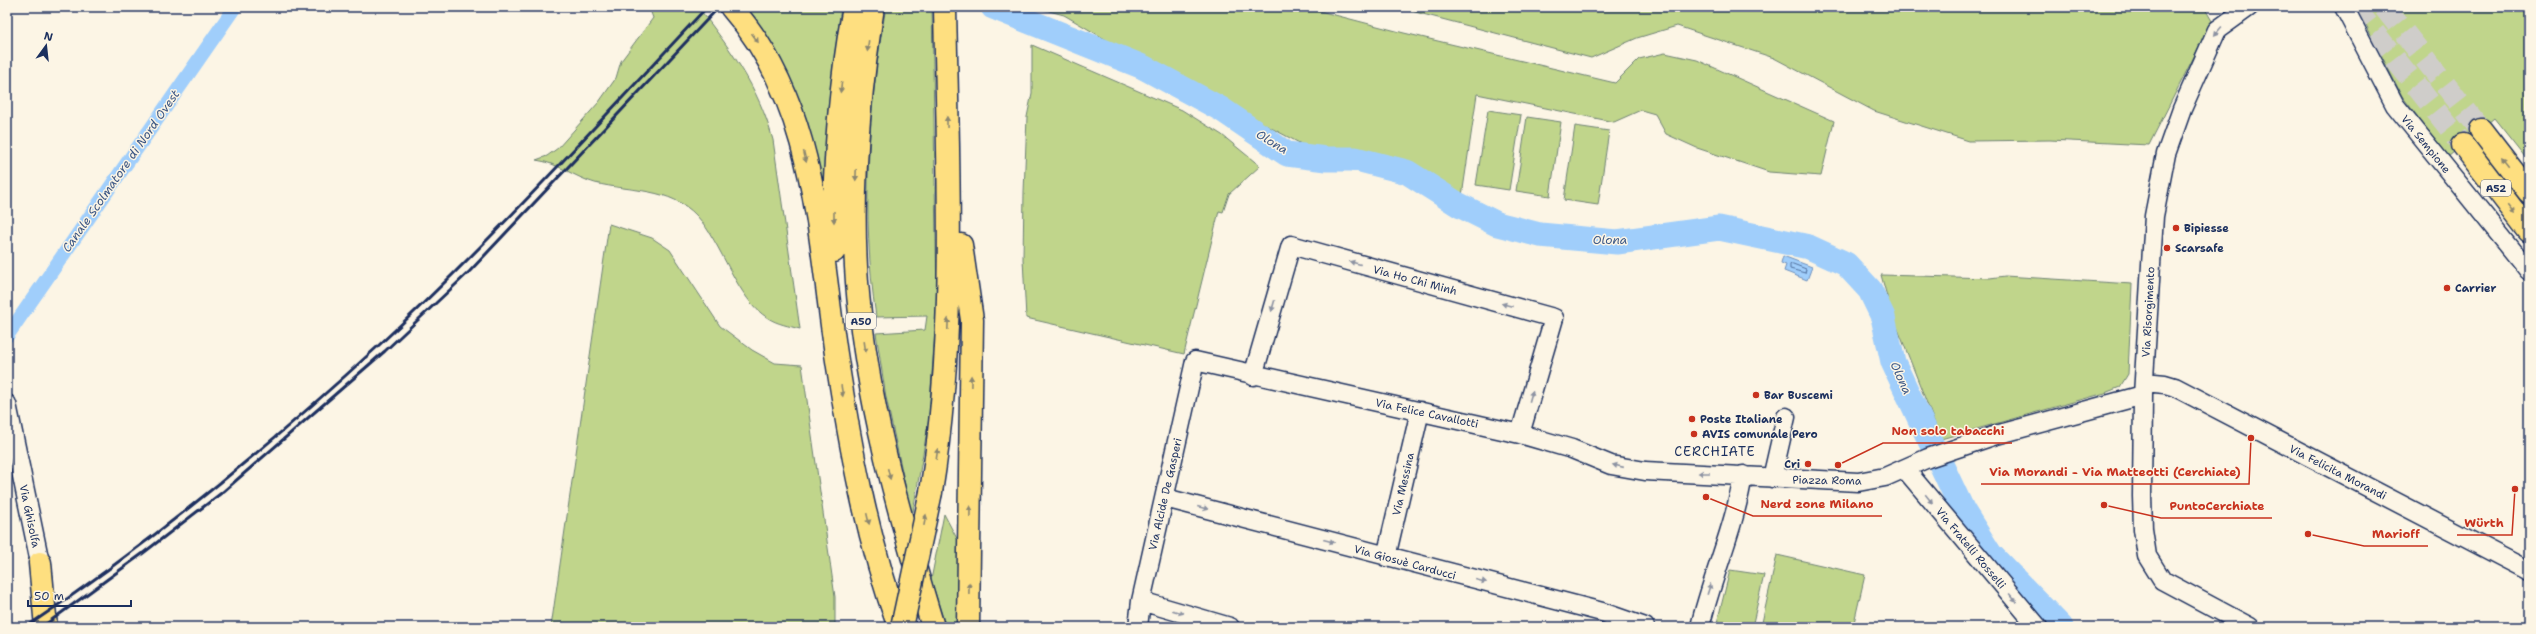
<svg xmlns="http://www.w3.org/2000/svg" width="2536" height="634" font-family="'Shantell Sans',sans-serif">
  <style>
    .green { fill: #c0d58b; stroke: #6e8274 }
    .water { fill: #a0cefb; stroke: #6b8ebc }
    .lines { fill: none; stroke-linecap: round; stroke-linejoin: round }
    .shore { stroke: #506f9d; stroke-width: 1 }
    .canal { stroke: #a0cefb; stroke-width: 14 }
    .river { stroke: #a0cefb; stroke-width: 25 }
    .highway-tunnel { stroke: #cfcdca; stroke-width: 22; stroke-dasharray: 22 11; stroke-linecap: butt }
    .minor-casing { stroke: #1b2f5e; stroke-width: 21 }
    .highway-casing { stroke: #1b2f5e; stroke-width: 25 }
    .minor { stroke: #fcf5e5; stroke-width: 18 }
    .highway { stroke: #fedf80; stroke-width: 22 }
    .rail { stroke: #1b2f5e; stroke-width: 3 }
    .highway-bridge-casing { stroke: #1b2f5e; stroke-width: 25; stroke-linecap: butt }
    .highway-bridge { stroke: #fedf80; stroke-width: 22 }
    .oneway { fill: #8c92a2 }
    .oneway2 { fill: #8c876f }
    .poi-dot { fill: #c8321e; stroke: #fcf5e5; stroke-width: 1.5 }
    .labels { text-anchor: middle; stroke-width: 3; stroke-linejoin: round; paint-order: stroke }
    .shield { fill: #fcf5e5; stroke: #5e6a86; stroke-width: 1 }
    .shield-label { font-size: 10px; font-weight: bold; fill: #1b2f5e }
    .street-label { font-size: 11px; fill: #1b2f5e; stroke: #fcf5e5 }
    .poi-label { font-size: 11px; font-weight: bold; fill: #1b2f5e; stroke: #fcf5e5; text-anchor: start }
    .water-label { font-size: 12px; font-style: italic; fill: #3c5785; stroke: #fcf5e5 }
    .quarter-label { font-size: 13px; letter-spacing: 1px; fill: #1b2f5e; stroke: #fcf5e5 }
    .leader { fill: none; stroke: #c8321e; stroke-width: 1.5 }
    .callout-dot { fill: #c8321e; stroke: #fcf5e5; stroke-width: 1.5 }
    .callout-label { font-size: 12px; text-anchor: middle; font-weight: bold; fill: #c8321e; stroke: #fcf5e5; stroke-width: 3; stroke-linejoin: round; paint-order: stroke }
  </style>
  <rect width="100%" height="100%" fill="#fcf5e5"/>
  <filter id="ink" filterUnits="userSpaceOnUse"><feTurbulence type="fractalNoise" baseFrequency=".025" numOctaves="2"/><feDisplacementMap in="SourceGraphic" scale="8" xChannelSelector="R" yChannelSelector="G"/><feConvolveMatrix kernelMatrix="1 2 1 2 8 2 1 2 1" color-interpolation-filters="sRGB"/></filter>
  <g filter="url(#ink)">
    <path class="green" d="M649,7H698C731,50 758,86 773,140L800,329C789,326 777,324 768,318C737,300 722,243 697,216C670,187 631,192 595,183C574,177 558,163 536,160L547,156L558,148L599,102L616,78L621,61L653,18Z
      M739,7H841L828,107L825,202Z
      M886,7H932L937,299L929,419L912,517L886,397L876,333L925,330L927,316L876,317C861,215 868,108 886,7Z
      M1034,7H1304L1404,33L1615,83L1639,59L1665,53L1697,60L1834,121L1821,176L1769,172L1697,148L1666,134L1655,114L1641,110L1614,122L1477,94L1462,196L1381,154L1307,147L1122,49L1064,15Z
      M1396,7H2204L2212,21L2149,145L2050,140L1969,141L1874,111L1774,58L1677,26L1637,38L1591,58Z
      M2357,7H2529V162L2494,118L2448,157L2402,96Z
      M1032,45L1182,110L1222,135L1260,166L1229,194L1223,212L1219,211L1184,354L1026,318L1023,259L1024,192L1027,117L1032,93Z
      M1488,110L1521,115L1509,190L1476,185Z
      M1527,117L1561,122L1550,196L1516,191Z
      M1575,126L1609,131L1598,205L1564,200Z
      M609,224L652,238L670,250L720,326L752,350L775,363L802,365L835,597V627H551Z
      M1881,275L1990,278L2005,276L2132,284L2128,374L2120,387L2105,393L1941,439L1892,314Z
      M944,514L963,550L961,627H946L931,580Z
      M1777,555L1865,575L1853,627H1761Z
      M1730,570L1764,575L1752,627H1716Z"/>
    <path class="water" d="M1783,256L1812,267L1807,280L1784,271L1786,265L1781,263Z"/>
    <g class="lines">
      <path class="shore" d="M1793,264L1806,269L1805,273L1790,269V265Z"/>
      <path class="canal" d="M7,336L235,7"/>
      <path class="river" d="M993,7L1143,67L1221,109L1287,154L1326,159H1356L1407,172L1459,205L1497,224L1540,235L1617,242L1719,228L1809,247L1846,264L1870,290L1883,317L1893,362L1963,511L1990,554L2061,627"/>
      <path class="highway-tunnel" d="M2354,7L2463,145
        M2384,7L2481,130"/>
      <defs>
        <path id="minor" d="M2344,7L2395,105L2529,271
          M1253,376L1291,245L1554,318L1520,434
          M2144,382L2165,384L2175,387L2529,571
          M2143,395L2142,496L2143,529L2147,556L2162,580L2250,627
          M7,404L43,577
          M1905,469L2038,627
          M1772,478L1786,417
          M1165,498L1602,612L1645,627
          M1386,557L1420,411
          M1141,601L1230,627
          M1138,627L1141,601L1195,361L1520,434L1572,449L1611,465L1645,471L1858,482L1885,477L1928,458L1996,435L2143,395L2154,216L2166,154L2182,109L2217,30L2249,7
          M1700,627C1712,576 1735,527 1743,475"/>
        <path id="highway" d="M731,7C816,103 818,234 836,354C850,446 867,539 899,627
          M873,7C857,107 848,212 860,313C872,421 902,524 933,627
          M2481,130L2529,192
          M2463,145L2529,231
          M961,245L972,320L968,627
          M834,251C833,168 839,89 854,7
          M931,492C957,331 948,169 945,7
          M40,563L46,627"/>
      </defs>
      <use href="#minor" class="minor-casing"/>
      <use href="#highway" class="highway-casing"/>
      <use href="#minor" class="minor"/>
      <use href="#highway" class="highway"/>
      <path class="rail" d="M26,627C150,544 267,448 377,347C493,240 599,122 707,7
        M42,627L142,554L224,491L385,351L470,271L719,7"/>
      <defs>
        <path id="highway-bridge" d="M902,627L931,492"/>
      </defs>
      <use href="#highway-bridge" class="highway-bridge-casing"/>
      <use href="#highway-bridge" class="highway-bridge"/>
    </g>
    <defs><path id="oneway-solid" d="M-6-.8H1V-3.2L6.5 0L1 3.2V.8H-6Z"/></defs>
    <g class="oneway">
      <use href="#oneway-solid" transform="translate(2218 31) rotate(130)"/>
      <use href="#oneway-solid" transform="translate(1355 263) rotate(-165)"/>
      <use href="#oneway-solid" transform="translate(1507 305) rotate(-165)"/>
      <use href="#oneway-solid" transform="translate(1273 306) rotate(106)"/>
      <use href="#oneway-solid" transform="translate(1531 396) rotate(-74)"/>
      <use href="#oneway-solid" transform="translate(1618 466) rotate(-167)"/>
      <use href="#oneway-solid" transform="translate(1704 473) rotate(-180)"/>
      <use href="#oneway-solid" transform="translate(1929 499) rotate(51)"/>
      <use href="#oneway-solid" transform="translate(1203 508) rotate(15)"/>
      <use href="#oneway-solid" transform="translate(1329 541) rotate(15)"/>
      <use href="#oneway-solid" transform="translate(1481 581) rotate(14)"/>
      <use href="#oneway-solid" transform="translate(1709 589) rotate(-72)"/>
      <use href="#oneway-solid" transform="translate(2013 598) rotate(50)"/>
      <use href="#oneway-solid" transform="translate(1178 612) rotate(16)"/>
    </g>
    <g class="oneway2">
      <use href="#oneway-solid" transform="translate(755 38) rotate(54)"/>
      <use href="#oneway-solid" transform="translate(868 46) rotate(97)"/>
      <use href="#oneway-solid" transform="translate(841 87) rotate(97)"/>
      <use href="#oneway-solid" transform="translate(947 122) rotate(-91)"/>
      <use href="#oneway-solid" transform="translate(805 157) rotate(76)"/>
      <use href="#oneway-solid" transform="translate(2505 161) rotate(-128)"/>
      <use href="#oneway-solid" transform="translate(856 175) rotate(92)"/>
      <use href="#oneway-solid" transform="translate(2512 209) rotate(52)"/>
      <use href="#oneway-solid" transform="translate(834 217) rotate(90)"/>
      <use href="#oneway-solid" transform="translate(948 324) rotate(-88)"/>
      <use href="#oneway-solid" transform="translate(865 347) rotate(82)"/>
      <use href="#oneway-solid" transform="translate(971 381) rotate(-89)"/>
      <use href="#oneway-solid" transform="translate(842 391) rotate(81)"/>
      <use href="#oneway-solid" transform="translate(937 454) rotate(-82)"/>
      <use href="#oneway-solid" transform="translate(889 474) rotate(77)"/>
      <use href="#oneway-solid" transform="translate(970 511) rotate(-89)"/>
      <use href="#oneway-solid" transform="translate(868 519) rotate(77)"/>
      <use href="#oneway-solid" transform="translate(925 520) rotate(-79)"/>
      <use href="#oneway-solid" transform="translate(969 588) rotate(-89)"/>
    </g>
  </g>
  <g class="poi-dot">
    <circle cx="2176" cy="228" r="4"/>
    <circle cx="2167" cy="248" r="4"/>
    <circle cx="2447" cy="288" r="4"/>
    <circle cx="1756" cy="395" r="4"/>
    <circle cx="1692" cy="419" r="4"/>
    <circle cx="1694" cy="434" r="4"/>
    <circle cx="1808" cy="464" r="4"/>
  </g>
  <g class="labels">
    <g class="shield">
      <rect x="2481" y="180" width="30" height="16" rx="3"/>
      <rect x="846" y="313" width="30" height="16" rx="3"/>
    </g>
    <g class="shield-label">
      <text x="2496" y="192">A52</text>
      <text x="861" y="325">A50</text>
    </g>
    <g class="street-label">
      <text transform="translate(2426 144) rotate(51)" y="4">Via Sempione</text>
      <text transform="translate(1415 280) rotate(15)" y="4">Via Ho Chi Minh</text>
      <text transform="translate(2148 312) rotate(-87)" y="4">Via Risorgimento</text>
      <text transform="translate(1427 413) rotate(12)" y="4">Via Felice Cavallotti</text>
      <text transform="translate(2338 472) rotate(27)" y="4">Via Felicita Morandi</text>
      <text transform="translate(1827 480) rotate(1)" y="4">Piazza Roma</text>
      <text transform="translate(1403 484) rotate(-77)" y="4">Via Messina</text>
      <text transform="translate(1165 494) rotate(-77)" y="4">Via Alcide De Gasperi</text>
      <text transform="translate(30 516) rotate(78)" y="4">Via Ghisolfa</text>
      <text transform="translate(1971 548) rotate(50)" y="4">Via Fratelli Rosselli</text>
      <text transform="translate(1405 562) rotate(15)" y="4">Via Giosuè Carducci</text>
    </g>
    <g class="poi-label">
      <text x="2184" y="232">Bipiesse</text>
      <text x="2175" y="252">Scarsafe</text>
      <text x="2455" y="292">Carrier</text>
      <text x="1764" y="399">Bar Buscemi</text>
      <text x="1700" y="423">Poste Italiane</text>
      <text x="1702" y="438">AVIS comunale Pero</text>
      <text x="1800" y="468" text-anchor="end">Cri</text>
    </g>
    <g class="water-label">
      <text transform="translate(1272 142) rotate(31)" y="4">Olona</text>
      <text transform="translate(121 171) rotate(-55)" y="4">Canale Scolmatore di Nord Ovest</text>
      <text x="1610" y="244">Olona</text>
      <text transform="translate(1901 378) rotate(66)" y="4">Olona</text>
    </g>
    <g class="quarter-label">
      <text x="1715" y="456">CERCHIATE</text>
    </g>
  </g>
  <path class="leader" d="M1838 465L1883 443H2012M2251 438L2249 484H1981M1706 497L1753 516H1882M2104 505L2161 518H2272M2515 489L2512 535H2457M2308 534L2364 546H2428"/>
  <g class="callout-dot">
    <circle cx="1838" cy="465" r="4"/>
    <circle cx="2251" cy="438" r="4"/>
    <circle cx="1706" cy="497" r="4"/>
    <circle cx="2104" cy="505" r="4"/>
    <circle cx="2515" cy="489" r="4"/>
    <circle cx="2308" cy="534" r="4"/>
  </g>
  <g class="callout-label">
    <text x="1948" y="435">Non solo tabacchi</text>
    <text x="2115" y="476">Via Morandi - Via Matteotti (Cerchiate)</text>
    <text x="1817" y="508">Nerd zone Milano</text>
    <text x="2217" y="510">PuntoCerchiate</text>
    <text x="2484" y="527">Würth</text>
    <text x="2396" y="538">Marioff</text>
  </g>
  <rect width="2536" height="634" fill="none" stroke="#fcf5e5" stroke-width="24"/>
  <rect x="12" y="12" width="2512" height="610" fill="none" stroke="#1b2f5e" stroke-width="1.5" filter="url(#ink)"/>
  <g transform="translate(46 46) rotate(15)" stroke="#fcf5e5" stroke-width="3" paint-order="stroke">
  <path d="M0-3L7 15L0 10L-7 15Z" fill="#1b2f5e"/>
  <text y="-6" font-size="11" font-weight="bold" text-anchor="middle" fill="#1b2f5e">N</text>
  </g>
  <path d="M28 600v6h103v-6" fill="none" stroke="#1b2f5e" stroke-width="2"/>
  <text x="34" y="600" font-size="12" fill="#1b2f5e" stroke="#fcf5e5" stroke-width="3" paint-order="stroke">50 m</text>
</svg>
